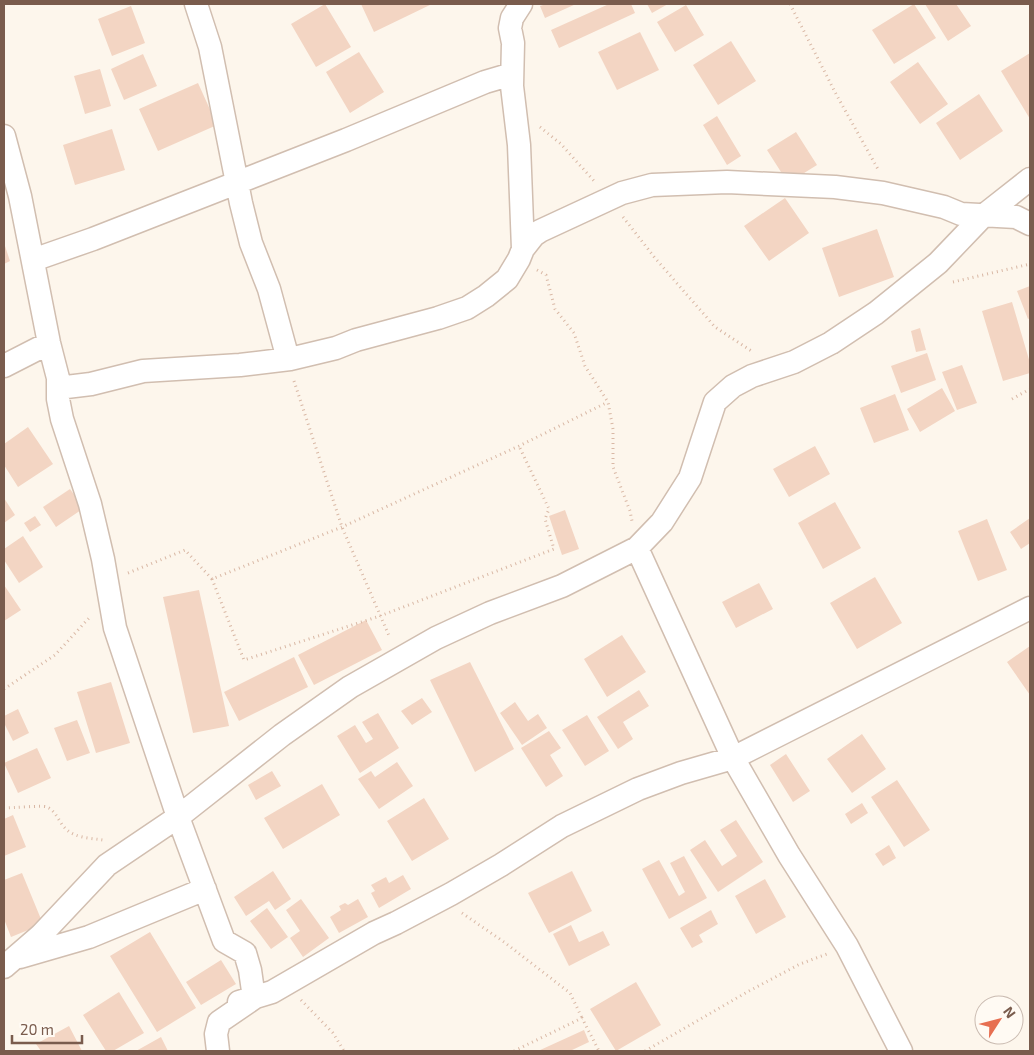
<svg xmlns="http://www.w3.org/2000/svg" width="1034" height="1055" font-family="'Exo 2',sans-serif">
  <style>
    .building { fill: #f3d5c3 }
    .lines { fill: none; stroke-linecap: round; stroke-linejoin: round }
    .minor-casing { stroke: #d1beb0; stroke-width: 25 }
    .path { stroke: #d9b8a5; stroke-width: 3; stroke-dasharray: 1 4; stroke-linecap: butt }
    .minor { stroke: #fff; stroke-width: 22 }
  </style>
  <rect width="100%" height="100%" fill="#fdf6ec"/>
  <path class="building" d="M325,4L351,47L316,67L291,24Z
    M361,4H432L374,32Z
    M546,4H576L545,18L540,6Z
    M609,4H631L635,13L559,48L551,30Z
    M647,4H668L652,13Z
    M914,4L936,38L894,64L872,30Z
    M925,4H956L971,26L948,41Z
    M686,5L704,35L675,52L657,22Z
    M131,6L145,43L112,56L98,19Z
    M640,32L659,70L617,90L598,52Z
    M731,41L756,81L718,105L693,65Z
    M359,52L384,92L350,113L326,72Z
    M1030,53V119L1001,71Z
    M143,54L157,86L124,100L111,69Z
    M918,62L948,104L920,124L890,82Z
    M100,69L111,106L85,114L74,76Z
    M198,83L217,125L158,151L139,109Z
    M979,94L1003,131L960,160L936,123Z
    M717,116L741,156L727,165L703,125Z
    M112,129L125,170L75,185L63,145Z
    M796,132L817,165L788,183L767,150Z
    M785,198L809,233L769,261L744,226Z
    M877,229L894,277L839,297L822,248Z
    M4,243L10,261L4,264Z
    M1030,286V318L1028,319L1017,291Z
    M1012,302L1030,363V373L1003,381L982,311Z
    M920,328L926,350L916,352L911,331Z
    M927,353L936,380L901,393L891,366Z
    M962,365L977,403L957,410L942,372Z
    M942,388L955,411L920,432L907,409Z
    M895,394L909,430L874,443L860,408Z
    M28,427L53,464L18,487L4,465V444Z
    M815,446L830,474L789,497L773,469Z
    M70,489L84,508L56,527L43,507Z
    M4,498L15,515L4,523Z
    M835,502L861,548L823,569L798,523Z
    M565,510L579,549L562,555L549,516Z
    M35,516L41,525L30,532L24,523Z
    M1030,518V543L1021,549L1010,532Z
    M987,519L1007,570L978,581L958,531Z
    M23,536L43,567L19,583L4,560V549Z
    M875,577L902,623L857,649L830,603Z
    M759,583L773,609L736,628L722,602Z
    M4,585L21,610L4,621Z
    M199,590L229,726L193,733L163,597Z
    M366,620L382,650L314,685L298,655Z
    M622,635L646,672L607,697L584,659Z
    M1030,646V695L1007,662Z
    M294,657L308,687L239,721L224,692Z
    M470,662L514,749L475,772L430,680Z
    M111,682L130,743L96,753L77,692Z
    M639,690L649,706L623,722L633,739L618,749L597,717Z
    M422,698L432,712L412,725L401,711Z
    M515,702L528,721L538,714L547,728L522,745L500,713Z
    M18,709L29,733L13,741L4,723V716Z
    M378,713L399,748L360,773L337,736L355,725L366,743L373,739L362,722Z
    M587,715L609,751L585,766L562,730Z
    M77,720L90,753L67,761L54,728Z
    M549,731L561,748L550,755L563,776L546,787L521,748Z
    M862,734L886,769L852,793L827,759Z
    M37,748L51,778L18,793L4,763Z
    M786,754L810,791L793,802L770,765Z
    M397,762L413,786L379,809L358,779L371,771L375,777Z
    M272,771L281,786L256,800L248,785Z
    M897,780L930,830L904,847L871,797Z
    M322,784L340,815L283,849L264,818Z
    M424,798L449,839L412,861L387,821Z
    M862,803L868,813L851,824L845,814Z
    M13,815L26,847L4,856V819Z
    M736,820L763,862L718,892L690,850L705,840L722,866L737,856L720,830Z
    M889,845L896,858L883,866L875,854Z
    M684,856L707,898L669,919L642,869L659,860L679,896L685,892L670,863Z
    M273,871L291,899L275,910L269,901L246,916L234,897Z
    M572,871L592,911L549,933L528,893Z
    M22,873L43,924L11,937L4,919V880Z
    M403,875L411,889L379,908L371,893L375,891L371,885L386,877L389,883Z
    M765,879L786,917L756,934L735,896Z
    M301,899L329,938L303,957L290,938L300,931L286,910Z
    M358,899L368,917L339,933L330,917L341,910L339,906L345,903L348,905Z
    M267,908L288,937L271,949L250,921Z
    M711,910L718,924L699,935L703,942L692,948L680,928Z
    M571,925L579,942L603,931L610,945L569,966L553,934Z
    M150,932L196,1008L157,1032L110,956Z
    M221,960L236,984L201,1005L186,982Z
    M636,982L661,1025L616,1051L590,1009Z
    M119,992L144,1033L113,1051H106L83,1015Z
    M69,1026L82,1051H41L36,1044Z
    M584,1030L589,1042L570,1051H538Z
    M161,1037L168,1051H136Z"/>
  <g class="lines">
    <defs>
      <path id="minor" d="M196,4L210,47L241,203L251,243L269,289L288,359
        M521,4L512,18L510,28L513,43L512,86L519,145L523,249
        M4,136L20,196L49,343L58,378V399L62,419L90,504L103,559L115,628L178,817L224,941L245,953L250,970L254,998L219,1022L216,1034L218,1051
        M33,260L93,239L346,140L485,82L512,74
        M4,366L49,343
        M58,388L91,384L143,371L240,365L290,359L336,348L356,340L438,318L467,308L486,296L507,279L519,259L523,249L534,235L540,231L622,193L652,185L727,182L835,187L883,193L944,207L961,214L1016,217L1030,224
        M637,548L733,758L789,855L847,946L901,1051
        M20,957L89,937L205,889
        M4,967L41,935L107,865L178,817L282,735L350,687L436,638L490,613L562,586L637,548L662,522L690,478L715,402L733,386L752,376L794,362L831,343L876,313L938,263L983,216L1030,179
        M239,1002L272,992L374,933L396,923L451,894L501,865L562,826L638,789L681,773L733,758L1030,608"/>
    </defs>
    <use href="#minor" class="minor-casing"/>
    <path class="path" d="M790,4L836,94L879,171
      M540,127L561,144L594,181
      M623,217L655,258L715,327L753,352
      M537,270L546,275L555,309L574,333L585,366L608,402L613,429V467L630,511L632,521
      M953,282L1030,264
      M294,381L342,527L390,638
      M1012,399L1030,389
      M128,573L185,550L212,579L342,527L519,446L608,402
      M212,579L244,660L380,616L554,549L545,519L549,509L519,446
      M4,689L55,655L89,618
      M4,808C12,808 43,805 47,807C56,811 59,822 65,828C74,838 90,838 103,840
      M462,913L504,942L570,993L582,1018
      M301,1000L333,1033L344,1051
      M514,1051L582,1018L599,1051
      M645,1051L749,991L800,964L827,954"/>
    <use href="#minor" class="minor"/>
  </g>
  <rect width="1034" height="1055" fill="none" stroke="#7a5c4d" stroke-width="10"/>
  <g transform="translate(999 1020) rotate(54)"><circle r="24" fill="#fffaf3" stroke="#cabbb1"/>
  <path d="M0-4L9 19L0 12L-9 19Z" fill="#e76f51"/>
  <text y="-8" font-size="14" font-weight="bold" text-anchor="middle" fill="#7a5c4d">N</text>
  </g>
  <path d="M12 1035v8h70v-8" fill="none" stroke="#7a5c4d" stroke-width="2.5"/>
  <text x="20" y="1035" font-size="15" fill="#7a5c4d" stroke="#fffaf3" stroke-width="4" paint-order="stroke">20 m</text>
</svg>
